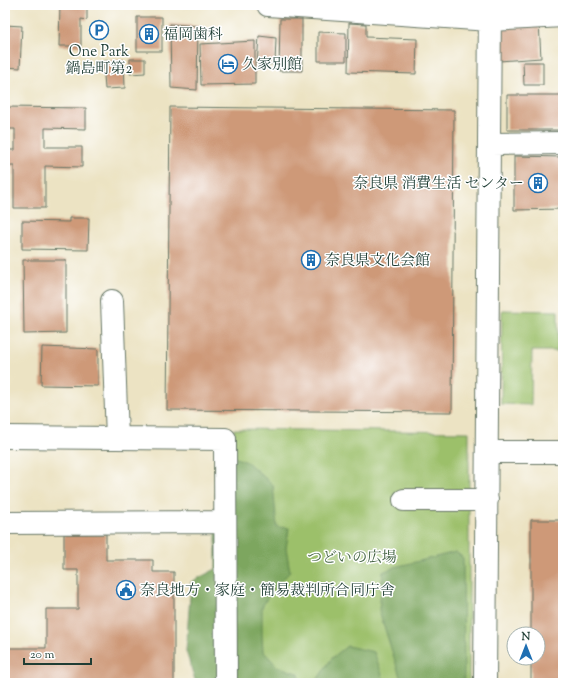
<svg xmlns="http://www.w3.org/2000/svg" width="568" height="688" font-family="'Sorts Mill Goudy','Noto Serif JP',serif">
  <style>
    .green { fill: #9cc06a; stroke: #5e7e4f }
    .forest { fill: #7da65e; stroke: #4e7249 }
    .building { fill: #ce9978 }
    .lines { fill: none; stroke-linecap: round; stroke-linejoin: round }
    .minor-casing { stroke: #677766; stroke-width: 24 }
    .minor { stroke: #fff; stroke-width: 22 }
    .labels { text-anchor: middle; stroke-width: 3; stroke-linejoin: round; paint-order: stroke }
    .poi-label { font-size: 15px; fill: #1f3d34; stroke: #fff; text-anchor: start }
    .park-label { font-size: 15px; fill: #446444; stroke: #fff }
  </style>
  <rect width="100%" height="100%" fill="#fff"/>
  <filter id="ink" filterUnits="userSpaceOnUse"><feTurbulence type="fractalNoise" baseFrequency=".025" numOctaves="2"/><feDisplacementMap in="SourceGraphic" scale="8" xChannelSelector="R" yChannelSelector="G"/><feConvolveMatrix kernelMatrix="1 2 1 2 8 2 1 2 1" color-interpolation-filters="sRGB"/></filter>
  <filter id="wash" filterUnits="userSpaceOnUse"><feTurbulence type="fractalNoise" baseFrequency=".012" numOctaves="4" result="noise"/><feDisplacementMap in="SourceGraphic" scale="16" xChannelSelector="R" yChannelSelector="G"/><feGaussianBlur stdDeviation="0.9" result="paint"/><feColorMatrix in="noise" values="0 0 0 0 0 0 0 0 0 0 0 0 0 0 0 0 0 1.4 0 .05"/><feComposite in="paint" operator="in"/></filter>
  <g filter="url(#wash)">
    <rect width="100%" height="100%" fill="#ece3c3"/>
    <path class="green" d="M502,310L558,311V351H532L531,405L501,404Z
      M234,429L469,432V683H236Z"/>
    <path class="forest" d="M216,451L247,462L273,485L277,527L289,528L286,548L290,572L271,591L262,607V635L263,651L277,666L299,674V683H196L186,651L191,582L216,569Z
      M456,552L463,558L464,683H402L379,610L383,572L395,567Z
      M347,646L374,652L385,683H315L332,658Z"/>
    <g id="blocks">
      <path class="building" d="M60,5H87V20L81,19V46H59Z
        M137,17H162V51H137Z
        M280,19H302V71H279Z
        M539,22L541,58L499,61L497,25Z
        M349,23L366,24V37L417,39L416,74L348,72Z
        M170,24L198,26L197,90L171,88Z
        M5,25L22,26L20,68L5,67Z
        M318,32L346,33V61H318Z
        M259,36L276,38L275,64L257,65Z
        M255,41V84L201,85L200,44Z
        M130,59H145V73L130,74Z
        M124,60L125,88L105,89L103,61Z
        M523,62H543V85H524Z
        M507,95H563V130H507Z
        M5,107L86,108V129L45,128V147H82V167L45,166V208H14V166H5V150H15V129H5Z
        M170,107L454,110L452,412L167,410Z
        M514,156L563,157V209L514,210Z
        M69,218H89L88,250L22,249V221L69,222Z
        M23,260H66V333L24,334Z
        M5,303H7L6,338H5Z
        M42,347L98,349V386L41,385Z
        M531,520H563V683H531V658H538V634H531Z
        M64,534H106V560H153V572H174V683H5V648H46V609H78V570H64Z"/>
    </g>
  </g>
  <g filter="url(#ink)">
    <use href="#blocks" fill-opacity="0" stroke="#677766" stroke-width="1"/>
    <g class="lines">
      <defs>
        <path id="minor" d="M268,5L490,20L563,16
          M490,144L563,143
          M112,301L117,438
          M5,437L225,439L226,683
          M487,452H563
          M404,500H487
          M5,523L225,522
          M485,683L490,5"/>
      </defs>
      <use href="#minor" class="minor-casing"/>
      <use href="#minor" class="minor"/>
    </g>
  </g>
  <defs>
    <symbol id="parking-ring" viewBox="-11 -11 22 22"><circle r="9.5" fill="#fff" stroke="#1f6fb2" stroke-width="1.5"/><path d="M-3.5-5.5H1a3.5 3.5 0 0 1 0 7H-1V5.5H-3.5ZM-1-3.4V-.6H.8a1.4 1.4 0 0 0 0-2.8Z" fill="#1f6fb2"/></symbol>
    <symbol id="building-ring" viewBox="-11 -11 22 22"><circle r="9.5" fill="#fff" stroke="#1f6fb2" stroke-width="1.5"/><path d="M-4-6H4V6H1V3H-1V6H-4ZM-2.5-4.3h1.7v1.8h-1.7ZM.8-4.3h1.7v1.8H.8ZM-2.5-1h1.7V.8h-1.7ZM.8-1h1.7V.8H.8Z" fill="#1f6fb2"/></symbol>
    <symbol id="hotel-ring" viewBox="-11 -11 22 22"><circle r="9.5" fill="#fff" stroke="#1f6fb2" stroke-width="1.5"/><path d="M-6-4.5h1.5V1H6V5H4.5V3h-9V5H-6ZM-4 0a1.8 1.8 0 1 1 3.6 0ZM.5 0V-2.5h3Q6-2.5 6 0Z" fill="#1f6fb2"/></symbol>
    <symbol id="civic-ring" viewBox="-11 -11 22 22"><circle r="9.5" fill="#fff" stroke="#1f6fb2" stroke-width="1.5"/><path d="M-.6-6.5H3V-4.5H.6V-3L4-1V1h2V6H-6V1h2V-1L-.6-3ZM-1.2 2.5V6h2.4V2.5Z" fill="#1f6fb2"/></symbol>
  </defs>
  <g fill-rule="evenodd">
    <use href="#parking-ring" x="88" y="19" width="22" height="22"/>
    <use href="#building-ring" x="138" y="23" width="22" height="22"/>
    <use href="#hotel-ring" x="217" y="53" width="22" height="22"/>
    <use href="#building-ring" x="527" y="172" width="22" height="22"/>
    <use href="#building-ring" x="300" y="249" width="22" height="22"/>
    <use href="#civic-ring" x="115" y="579" width="22" height="22"/>
  </g>
  <g class="labels">
    <g class="poi-label">
      <text x="163" y="39">福岡歯科</text>
      <text x="99" y="56" text-anchor="middle">One Park<tspan x="99" dy="17">鍋島町第2</tspan></text>
      <text x="242" y="69">久家別館</text>
      <text x="524" y="188" text-anchor="end">奈良県 消費生活 センター</text>
      <text x="325" y="265">奈良県文化会館</text>
      <text x="140" y="595">奈良地方・家庭・簡易裁判所合同庁舎</text>
    </g>
    <g class="park-label">
      <text x="352" y="562">つどいの広場</text>
    </g>
  </g>
  <rect width="568" height="688" fill="none" stroke="#fff" stroke-width="20"/>
  <g transform="translate(526 646)"><circle r="19" fill="#ffffff" stroke="#a5b1ae"/>
  <path d="M0-3L7 15L0 10L-7 15Z" fill="#1f6fb2"/>
  <text y="-6" font-size="11" font-weight="bold" text-anchor="middle" fill="#1f3d34">N</text>
  </g>
  <path d="M24 658v6h67v-6" fill="none" stroke="#1f3d34" stroke-width="2"/>
  <text x="30" y="658" font-size="12" fill="#1f3d34" stroke="#ffffff" stroke-width="3" paint-order="stroke">20 m</text>
</svg>
